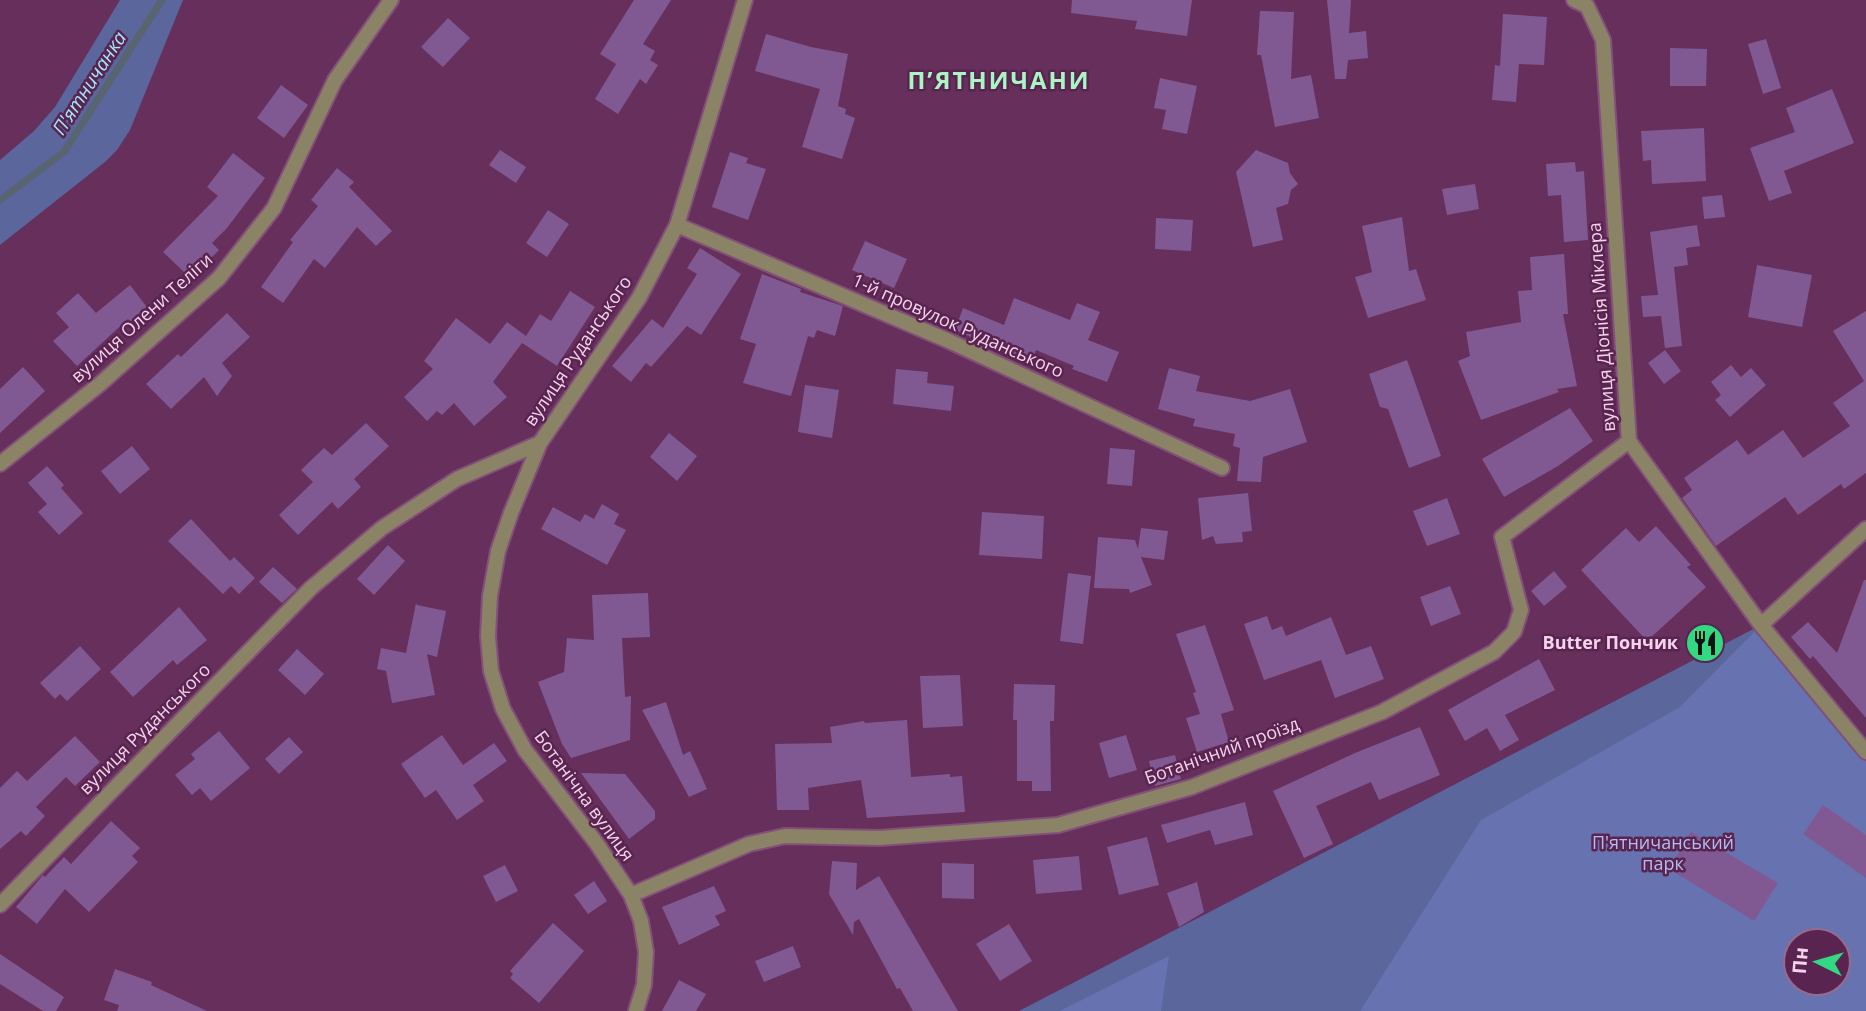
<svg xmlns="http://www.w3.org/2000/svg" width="1866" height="1011" font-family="'Open Sans',sans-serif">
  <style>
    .green { fill: #5b669c; fill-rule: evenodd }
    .forest { fill: #6773b1; fill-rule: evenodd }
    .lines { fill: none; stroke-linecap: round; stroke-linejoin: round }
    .stream { stroke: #586470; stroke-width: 7 }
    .building { fill: #805992 }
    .street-casing { stroke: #835079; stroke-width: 18 }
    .street { stroke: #8b8365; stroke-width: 14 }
    .labels { text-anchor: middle; stroke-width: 5; stroke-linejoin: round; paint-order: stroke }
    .street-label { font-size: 18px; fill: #f5d3ec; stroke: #5a2450 }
    .poi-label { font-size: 18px; font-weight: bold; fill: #f5d3ec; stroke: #5a2450; text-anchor: end }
    .park-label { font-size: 18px; fill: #b2bef2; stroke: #5a2450 }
    .water-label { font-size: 19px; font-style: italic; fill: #a0e9fa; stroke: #5a2450 }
    .district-label { font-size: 24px; font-weight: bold; letter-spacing: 2px; fill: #abf5c4; stroke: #5a2450 }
  </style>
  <rect width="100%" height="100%" fill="#662f5c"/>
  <path class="green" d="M120,0H183L130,130L117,150L105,162L0,245V160L34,131L55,107Z
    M1761,625L1866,1011H1019ZM1796,941H1838V983H1796Z"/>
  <path class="forest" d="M1761,625L1866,752V1011H1360L1481,820L1680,707ZM1796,941H1838V983H1796Z
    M1169,956L1161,1011H1060Z"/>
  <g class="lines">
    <path class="stream" d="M0,200L64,152L162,0"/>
  </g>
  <path class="building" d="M634,0H671L643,44L655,51L650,60L658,65L646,84L640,79L618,114L595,99L616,64L600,54Z
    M1072,0H1192L1187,36L1135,29L1137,21L1071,13Z
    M1327,0H1351L1349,33L1366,31L1368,58L1348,60L1346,79H1335Z
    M1260,11L1294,12L1291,79L1311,75L1319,118L1275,127L1261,55H1257Z
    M1503,14L1547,17L1544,65L1519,64L1516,102L1492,100L1495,65L1500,66Z
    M448,18L470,38L443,67L421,47Z
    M766,34L811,47L848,54L838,106L846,109L845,114L855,118L842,159L802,147L820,89L755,71Z
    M1766,39L1781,88L1763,94L1748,44Z
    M1670,48L1707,49L1706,86H1670Z
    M1160,78L1197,86L1187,134L1162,129L1166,110L1154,108Z
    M281,85L308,105L284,138L257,118Z
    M1832,89L1854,143L1784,171L1792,193L1769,201L1750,148L1795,132L1786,108Z
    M1704,128L1706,181L1652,184L1651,160L1643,161L1641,131Z
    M500,150L526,167L516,183L489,165Z
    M1256,150L1288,163L1290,173L1298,184L1291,190L1288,204L1276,208L1283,240L1253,247L1236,172Z
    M730,152L748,158L746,163L766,169L748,220L712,207Z
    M233,153L265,178L227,228L212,243L219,250L204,265L199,259L185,273L163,252L218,196L207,187Z
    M1575,162L1576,172L1584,171L1588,240L1564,242L1561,195L1548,196L1546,164Z
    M337,168L354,182L349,187L392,231L376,246L357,227L325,268L314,259L283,303L261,287L293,242L290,240L318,206L311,200Z
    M1475,184L1479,209L1447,215L1442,189Z
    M1722,195L1725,217L1704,219L1702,197Z
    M548,210L569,224L547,257L526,243Z
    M1402,217L1409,271L1416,269L1426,300L1368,318L1355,277L1372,272L1362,226Z
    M1156,218L1193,220L1191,251L1155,249Z
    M1697,225L1700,246L1686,248L1688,265L1674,267L1682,346L1665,348L1661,316L1643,317L1641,296L1658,295L1650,232Z
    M865,241L907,259L894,288L852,270Z
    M700,248L741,274L701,335L687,326L651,367L646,363L631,382L612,366L652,319L663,328L697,274L687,268Z
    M1564,254L1568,314H1563L1577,386L1557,389L1559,392L1481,420L1458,361L1470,356L1466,332L1521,322L1518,291L1532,290L1530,257Z
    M1757,265L1812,275L1802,327L1748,317Z
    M762,274L801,289L800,292L843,306L835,336L817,330L814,338L808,336L791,396L743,383L756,344L740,339Z
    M130,285L149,310L132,324L128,319L77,366L53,341L69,327L56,313L78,293L96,313Z
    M570,291L595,307L557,366L522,343L493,382L507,397L474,426L454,403L442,415L437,411L427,421L404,397L433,369L424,361L456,318L490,344L507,322L526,336L540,314L551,321Z
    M1014,298L1070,320L1077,303L1100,312L1088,340L1119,352L1107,382L1072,369L1074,366L1036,350L1031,363L955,330L963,308L1004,325Z
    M1866,311V473L1844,489L1841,484L1798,515L1785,497L1716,546L1682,498L1692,490L1684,478L1737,440L1748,455L1783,430L1803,458L1850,426L1833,403L1864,381L1833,331Z
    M227,313L250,337L222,363L232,376L217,396L204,377L171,409L146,384L178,354L181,357Z
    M1665,350L1681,371L1664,384L1648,363Z
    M1407,360L1441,456L1409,468L1388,409L1380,407L1369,374Z
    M1731,365L1741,377L1751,368L1766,385L1730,417L1715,400L1721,395L1711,382Z
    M23,367L45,391L0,433V389Z
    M1169,368L1200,376L1196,391L1250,401L1290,389L1307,442L1263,457L1261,482L1237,481L1240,448L1233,446L1235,434L1193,426L1195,419L1158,409Z
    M896,369L928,372L927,383L954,386L951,411L893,404Z
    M805,385L839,390L832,438L798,432Z
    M1570,408L1593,441L1558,466L1504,497L1482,459Z
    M366,423L389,446L354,479L361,487L338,509L332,502L298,535L279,515L313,482L301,470L324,448L332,455Z
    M669,433L697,456L677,481L650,457Z
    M132,446L150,469L120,494L101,471Z
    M1110,448L1135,450L1132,486L1107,484Z
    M47,466L64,485L61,488L83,513L59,535L38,512L47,504L28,483Z
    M1248,493L1252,531L1242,532L1243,542L1216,544L1213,536L1202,540L1198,498Z
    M1447,498L1460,534L1427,546L1413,511Z
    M602,504L619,514L614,524L626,530L607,565L541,529L553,507L580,522L585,514L594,519Z
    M982,512L1044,516L1042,559L979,555Z
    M191,519L230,561L234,557L255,578L239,594L231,586L223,594L168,541Z
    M1656,526L1691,565L1687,567L1706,587L1647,641L1581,570L1626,528L1639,542Z
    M1141,528L1168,531L1164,560L1141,557L1152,585L1130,593L1129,589L1094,588L1098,537L1135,540L1138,549Z
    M388,545L405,561L374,595L357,579Z
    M273,567L297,589L282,603L259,582Z
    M1554,571L1567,587L1544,606L1531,591Z
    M1068,573L1091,576L1083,644L1060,641Z
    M1864,580H1866V718L1813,656L1810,659L1791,637L1808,622L1837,653Z
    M1450,586L1461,614L1431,626L1420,597Z
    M648,593L650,637L622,638L625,697L631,696L630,740L571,758L562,744L538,682L564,672L567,638L594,640L592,595Z
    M416,603L417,605L446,611L437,657L427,654L435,695L392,703L386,671L377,669L381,648L406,653Z
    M179,607L207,640L177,665L173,660L133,697L110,672Z
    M1267,616L1272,630L1282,626L1286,636L1331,617L1346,655L1371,646L1384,679L1335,698L1321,660L1264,680L1244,624Z
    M1205,625L1234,710L1221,714L1229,742L1197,752L1186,718L1200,714L1193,693L1196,692L1176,634Z
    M80,646L101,669L67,701L60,694L55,699L40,683Z
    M297,649L324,674L305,695L278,670Z
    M1539,659L1555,690L1505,715L1519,740L1500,751L1487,728L1465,741L1448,710Z
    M960,675L963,726L923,728L920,676Z
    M1014,684L1055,685L1054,721H1050L1051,791H1032V781H1017V720H1013Z
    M666,702L683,755L690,751L707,789L689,797L642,710Z
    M907,720L911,777L950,774V777L962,776L965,812L867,818L861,780L808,788L809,810H777L775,744L832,743L830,727L864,721L865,723Z
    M1420,727L1440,775L1379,800L1371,782L1316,806L1333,844L1304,858L1273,791L1355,753Z
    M219,731L250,768L211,801L200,788L192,795L175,775L195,759L191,754Z
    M442,735L463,765L494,743L507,761L473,785L484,801L457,820L436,790L425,798L401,764Z
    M1126,735L1137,770L1109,778L1099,743Z
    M75,736L100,762L75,786L66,777L36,807L45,816L26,836L21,831L0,849V788L17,771L27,781Z
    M289,737L303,752L279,774L265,759Z
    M1175,755L1181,779L1155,786L1149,761Z
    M581,773L625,774L655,811V819L629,839Z
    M1245,802L1253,835L1215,845L1210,830L1167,843L1161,825Z
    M1823,805L1866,835V878L1803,834Z
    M111,821L140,848L132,856L138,862L89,912L65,889L37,924L16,907L43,875L45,877L64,857L71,864Z
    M1691,832L1778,883L1754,921L1669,869Z
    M1147,837L1159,885L1119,895L1107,847Z
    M1079,856L1082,890L1036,894L1033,860Z
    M832,861L857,863L856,890L879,876L958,1011H913L900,988L897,989L859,919L854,922L853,935L829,894Z
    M942,863L974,864V899L942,898Z
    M505,865L518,891L496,902L483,876Z
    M594,881L607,901L588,914L574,895Z
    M1197,882L1204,912L1179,927L1167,893Z
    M714,886L726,911L715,916L720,925L679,945L662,907Z
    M553,923L584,951L539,1003L510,978L513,974L510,971Z
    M1009,924L1032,961L1000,981L976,944Z
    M793,946L801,967L764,982L755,961Z
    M0,954L64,997L56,1011H43L0,984Z
    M115,969L152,982L151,985L207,1011H117L119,1005L104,1000Z
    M679,980L706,994L696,1011H662Z"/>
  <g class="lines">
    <defs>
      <path id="street" d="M1574,0L1587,6L1603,40L1629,441L1761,625L1866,752
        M677,225L949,341L1222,468
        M0,464L100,384L219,278L274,208L335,80L391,0
        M1761,625L1866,529
        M631,895L749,844L785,836L879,838L1058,825L1192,787L1382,712L1494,652L1514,632L1521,610L1502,537L1629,441
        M0,905L311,588L382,528L457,479L540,443
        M636,1011L644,985L646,952L641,921L631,895L597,844L525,750L503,709L491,671L488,636L490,596L498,551L511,513L540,443L639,298L677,225L745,0"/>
    </defs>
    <use href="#street" class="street-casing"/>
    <use href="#street" class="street"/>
  </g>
  <defs>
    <symbol id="restaurant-disc" viewBox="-11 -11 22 22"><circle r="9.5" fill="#32d882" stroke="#5a2450"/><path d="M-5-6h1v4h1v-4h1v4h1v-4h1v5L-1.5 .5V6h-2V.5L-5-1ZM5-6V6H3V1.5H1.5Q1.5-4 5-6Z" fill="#111"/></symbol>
  </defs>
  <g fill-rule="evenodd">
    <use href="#restaurant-disc" x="1683" y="621" width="44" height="44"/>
  </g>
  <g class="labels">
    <g class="street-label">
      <text transform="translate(142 318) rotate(-42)" y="6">вулиця Олени Теліги</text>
      <text transform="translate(958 326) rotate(24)" y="6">1-й провулок Руданського</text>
      <text transform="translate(1602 327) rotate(-94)" y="6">вулиця Діонісія Міклера</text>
      <text transform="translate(578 351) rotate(-56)" y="6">вулиця Руданського</text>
      <text transform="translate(145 729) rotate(-45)" y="6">вулиця Руданського</text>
      <text transform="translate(1222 751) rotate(-20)" y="6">Ботанічний проїзд</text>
      <text transform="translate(584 796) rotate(54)" y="6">Ботанічна вулиця</text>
    </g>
    <g class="poi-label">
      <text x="1678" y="649">Butter Пончик</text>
    </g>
    <g class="park-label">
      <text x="1663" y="849">П'ятничанський<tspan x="1663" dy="21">парк</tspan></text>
    </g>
    <g class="water-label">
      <text transform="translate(89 83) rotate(-57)" y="7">П'ятничанка</text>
    </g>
    <g class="district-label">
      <text x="999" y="89">П’ЯТНИЧАНИ</text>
    </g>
  </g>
  <g transform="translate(1817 962) rotate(275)"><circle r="33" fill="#5a2450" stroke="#986a8e" stroke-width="2"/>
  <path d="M0-5L12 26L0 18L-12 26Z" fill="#32d882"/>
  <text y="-10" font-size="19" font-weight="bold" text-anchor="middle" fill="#f5d3ec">Пн</text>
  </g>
</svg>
